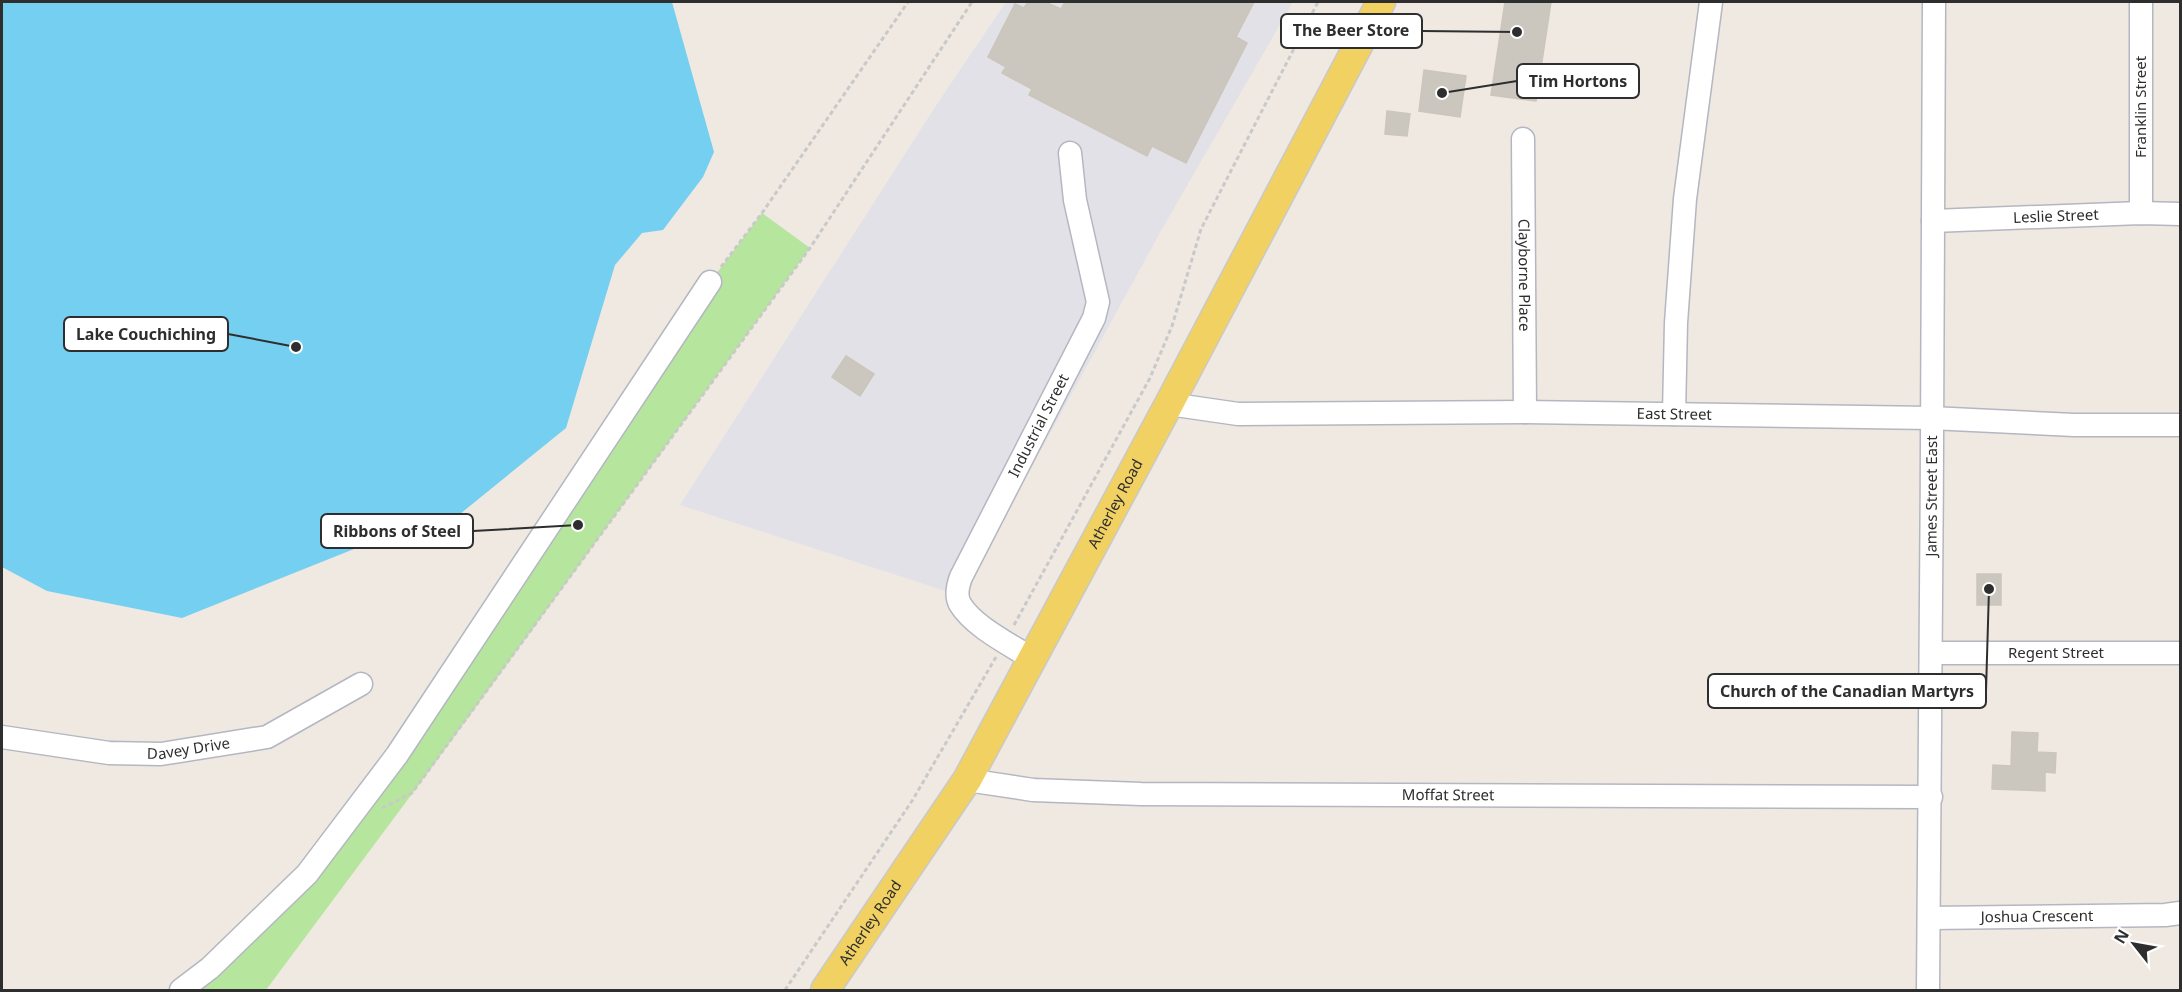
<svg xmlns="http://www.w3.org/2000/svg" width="2182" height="992" font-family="'Noto Sans',sans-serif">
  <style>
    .industrial { fill: #e3e1e8 }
    .green { fill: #b6e59e }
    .water { fill: #75cff0 }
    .building { fill: #cbc7bf; stroke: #cbc5ba; stroke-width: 1.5 }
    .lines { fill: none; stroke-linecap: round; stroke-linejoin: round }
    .minor-casing { stroke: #b4b7c1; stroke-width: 25 }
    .major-casing { stroke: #c9c9c9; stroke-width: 31 }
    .path { stroke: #c9c9c9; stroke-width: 3; stroke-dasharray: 4.5 3; stroke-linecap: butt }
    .minor { stroke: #fff; stroke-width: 22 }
    .major { stroke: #f2d163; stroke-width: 28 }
    .labels { text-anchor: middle; stroke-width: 4.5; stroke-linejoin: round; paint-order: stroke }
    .street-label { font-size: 15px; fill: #2e2e2e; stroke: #fff }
    .leader { fill: none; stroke: #2e2e2e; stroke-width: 2 }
    .callout-dot { fill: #2e2e2e; stroke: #fff; stroke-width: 2 }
    .callout { fill: #fff; stroke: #2e2e2e; stroke-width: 2 }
    .callout-label { font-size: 16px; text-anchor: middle; font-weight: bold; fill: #2e2e2e }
  </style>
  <rect width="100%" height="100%" fill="#efe9e1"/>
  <path class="industrial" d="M1006,2H1293L1162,229L961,596L680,505L939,101Z"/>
  <path class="green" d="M762,213L810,248L432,767L266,990H181L307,874L710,282Z"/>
  <path class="water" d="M2,2H672L714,152L703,177L663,230L642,233L615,265L566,428L444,527L364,545L182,618L47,591L2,567Z"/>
  <path class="building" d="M1028,2H1045L1061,9L1065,2H1254L1236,37L1247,43L1186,163L1152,146L1147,156L1029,95L1032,89L1002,73L1006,67L988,57L1015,4L1024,8Z
    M1505,2H1551L1536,101L1491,95Z
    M1424,70L1466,76L1460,117L1419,111Z
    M1387,111L1410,114L1407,136L1385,134Z
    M846,356L874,374L860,396L832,377Z
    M1977,574H2001V605H1977Z
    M2012,732L2038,733L2037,752L2056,753L2055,773L2045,772V791L1992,789L1993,765L2011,766Z"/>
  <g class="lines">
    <defs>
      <g id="minor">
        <path d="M2141,2V213"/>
        <path id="s1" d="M1523,139L1525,412"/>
        <path id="s2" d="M1933,221L2141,213L2180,214"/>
        <path id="s3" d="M1169,404L1238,414L1525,412L1931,418L2074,425H2180"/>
        <path d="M1674,414L1676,323L1685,199L1711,2"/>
        <path id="s4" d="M1932,653H2180"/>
        <path id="s5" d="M1031,658C1009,644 973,626 960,604C955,595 958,585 961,577L1094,318L1098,302L1075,200L1070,153"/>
        <path id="s6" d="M2,737L109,753L161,754L267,737L361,684"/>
        <path id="s7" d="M967,780L1033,790L1141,794L1931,797"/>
        <path id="s8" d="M1929,918L2165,915L2180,913"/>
        <path d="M181,990L210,968L307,874L397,755L710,282"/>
        <path id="s9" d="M1928,990C1932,661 1932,331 1934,2"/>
      </g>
      <g id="major">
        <path id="s10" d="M825,990L967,780L1169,404L1381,2"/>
      </g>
    </defs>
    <use href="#minor" class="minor-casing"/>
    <use href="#major" class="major-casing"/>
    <path class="path" d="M721,267L762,213L908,2
      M1014,625L1150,378L1172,326L1201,229L1318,2
      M382,808L412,793L810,248L972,2
      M785,990L912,801L996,657"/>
    <use href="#minor" class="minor"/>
    <use href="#major" class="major"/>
  </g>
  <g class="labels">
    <g class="street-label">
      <text transform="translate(2141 107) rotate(-90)" y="5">Franklin Street</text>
      <text dy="5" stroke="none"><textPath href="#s2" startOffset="123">Leslie Street</textPath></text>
      <text dy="5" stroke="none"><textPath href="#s1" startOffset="136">Clayborne Place</textPath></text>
      <text dy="5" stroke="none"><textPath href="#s3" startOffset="506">East Street</textPath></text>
      <text dy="5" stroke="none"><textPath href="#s5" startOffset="288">Industrial Street</textPath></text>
      <text dy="5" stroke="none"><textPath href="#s9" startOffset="494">James Street East</textPath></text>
      <text dy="5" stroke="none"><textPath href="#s10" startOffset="567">Atherley Road</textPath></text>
      <text dy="5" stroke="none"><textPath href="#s4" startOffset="124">Regent Street</textPath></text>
      <text dy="5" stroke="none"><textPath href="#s6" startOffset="188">Davey Drive</textPath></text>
      <text dy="5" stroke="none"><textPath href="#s7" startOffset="482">Moffat Street</textPath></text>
      <text dy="5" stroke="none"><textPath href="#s8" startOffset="108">Joshua Crescent</textPath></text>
      <text dy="5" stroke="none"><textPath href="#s10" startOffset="81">Atherley Road</textPath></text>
    </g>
  </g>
  <path class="leader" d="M1517 32L1422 31M1442 93L1517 81M296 347L228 334M578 525L473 531M1989 589L1986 691"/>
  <g class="callout-dot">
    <circle cx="1517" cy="32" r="6"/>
    <circle cx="1442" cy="93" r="6"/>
    <circle cx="296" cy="347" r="6"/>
    <circle cx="578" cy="525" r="6"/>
    <circle cx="1989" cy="589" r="6"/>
  </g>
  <g class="callout">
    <rect x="1281" y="14" width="141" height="34" rx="6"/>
    <rect x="1517" y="64" width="122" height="34" rx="6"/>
    <rect x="64" y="317" width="164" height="34" rx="6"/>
    <rect x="321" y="514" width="152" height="34" rx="6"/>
    <rect x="1708" y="674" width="278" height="34" rx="6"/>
  </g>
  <g class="callout-label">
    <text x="1351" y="36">The Beer Store</text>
    <text x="1578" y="87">Tim Hortons</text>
    <text x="146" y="340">Lake Couchiching</text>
    <text x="397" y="537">Ribbons of Steel</text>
    <text x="1847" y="697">Church of the Canadian Martyrs</text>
  </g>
  <rect width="2182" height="992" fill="none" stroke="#2e2e2e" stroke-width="6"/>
  <g transform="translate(2134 944) rotate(301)" stroke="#ffffff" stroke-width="4.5" paint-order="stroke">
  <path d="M0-4.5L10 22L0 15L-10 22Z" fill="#2e2e2e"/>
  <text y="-9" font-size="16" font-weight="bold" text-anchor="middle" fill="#2e2e2e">N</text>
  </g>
</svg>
